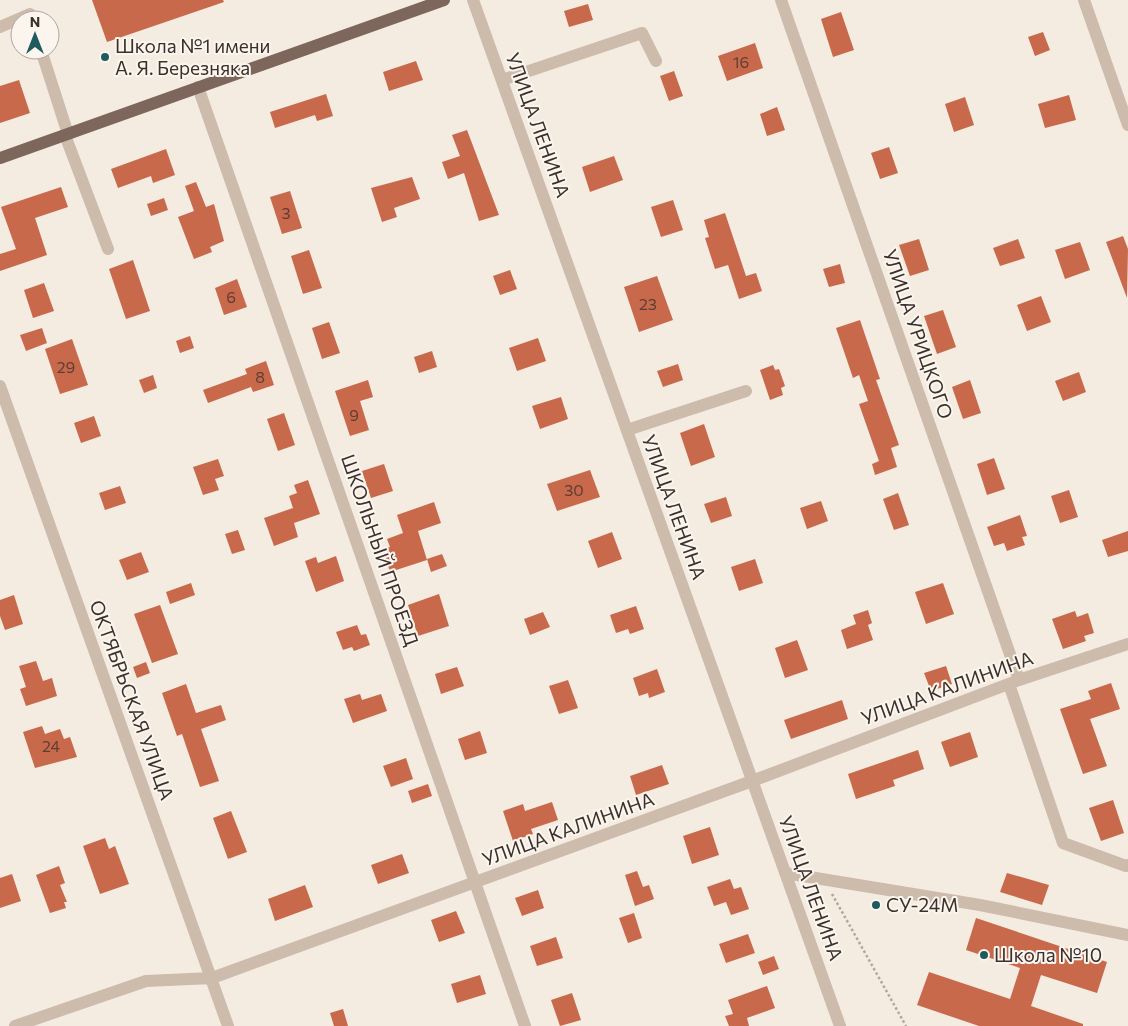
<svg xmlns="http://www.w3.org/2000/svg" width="1128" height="1026" font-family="Commissioner,sans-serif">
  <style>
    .building { fill: #c8694b }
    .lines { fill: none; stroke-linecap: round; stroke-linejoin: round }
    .path { stroke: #b9a596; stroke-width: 2.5; stroke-dasharray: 2.5 2.5; stroke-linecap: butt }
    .minor { stroke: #cdbbac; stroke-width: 12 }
    .major { stroke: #7d675c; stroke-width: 12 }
    .poi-dot { fill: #1f5a5e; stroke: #fbf5ee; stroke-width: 2 }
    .labels { text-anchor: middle; stroke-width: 4; stroke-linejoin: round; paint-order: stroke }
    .number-label { font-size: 16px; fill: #5e3e33 }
    .poi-label { font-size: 19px; fill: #3b302b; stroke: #fbf5ee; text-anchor: start }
    .street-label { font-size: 19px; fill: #3b302b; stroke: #fbf5ee }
  </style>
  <rect width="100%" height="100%" fill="#f4ebe1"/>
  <path class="building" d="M92,0H223L224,2L107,42Z
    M588,4L593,20L569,27L564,11Z
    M841,12L854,50L833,57L821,19Z
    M1043,32L1050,50L1035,56L1028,37Z
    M755,43L763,68L727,81L718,56Z
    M416,61L423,80L389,91L383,72Z
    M674,71L683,96L669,101L660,76Z
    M19,80L30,113L0,123V86Z
    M326,94L333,116L317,121L315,115L275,128L270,112Z
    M1069,95L1076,120L1045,128L1038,104Z
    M965,97L974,125L954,132L945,104Z
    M777,107L785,130L767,136L760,114Z
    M467,130L499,215L479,221L464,173L448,179L442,162L460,156L452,135Z
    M889,147L898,173L880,179L871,153Z
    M166,149L175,175L153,183L151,176L118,188L111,169Z
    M614,156L623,180L590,192L582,167Z
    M412,177L420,199L394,208L397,217L382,222L371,188Z
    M196,182L206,207L214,204L224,241L210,247L212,252L194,259L178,217L194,211L185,186Z
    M61,187L68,207L35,218L47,255L0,271V254L16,249L1,207Z
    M290,191L302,228L282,234L270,197Z
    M164,198L168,210L151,216L147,204Z
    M673,200L683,230L661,237L651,207Z
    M725,213L746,276L756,273L762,291L739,299L728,265L715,269L705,238L709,237L704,220Z
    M1123,236L1128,249L1127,298L1106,242Z
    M919,239L929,270L910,276L899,245Z
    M1018,239L1025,258L1000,266L993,248Z
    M1080,242L1090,270L1065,279L1055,250Z
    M309,250L322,288L303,294L291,256Z
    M133,260L150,311L126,319L109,269Z
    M840,264L845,283L829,287L823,269Z
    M510,270L517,289L500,295L493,276Z
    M657,276L673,320L639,332L624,287Z
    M237,279L247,307L224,315L215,288Z
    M44,283L54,311L33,318L24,290Z
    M1041,296L1051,322L1027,331L1017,305Z
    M943,310L956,347L937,354L924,316Z
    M860,320L880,379L876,380L899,445L891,448L897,467L875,475L872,464L879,461L859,404L868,401L859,375L853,378L836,328Z
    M329,322L340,353L322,359L312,328Z
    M42,328L47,343L26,351L20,335Z
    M190,336L194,348L180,353L176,341Z
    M538,338L546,361L517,371L509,348Z
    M72,339L88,385L60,394L45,349Z
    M432,351L437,367L419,373L414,357Z
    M266,361L274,385L253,392L251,387L208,403L203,390L247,374L245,369Z
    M678,364L683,380L663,387L657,371Z
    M773,365L775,370L779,369L785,386L781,388L783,395L770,400L760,370Z
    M1079,372L1086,392L1063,401L1055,381Z
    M153,375L157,388L144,393L139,380Z
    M368,380L373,397L360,401L369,430L350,436L335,391Z
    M970,380L981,413L963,419L952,387Z
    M561,397L568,419L540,429L532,406Z
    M284,413L295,445L278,451L267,419Z
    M94,416L101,436L81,443L74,423Z
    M704,424L715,457L691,466L680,433Z
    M994,458L1005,489L987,495L977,464Z
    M218,459L224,476L215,479L219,490L203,495L193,467Z
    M384,464L393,491L371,498L362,471Z
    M590,470L600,497L557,511L547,484Z
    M308,480L320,514L294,523L298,537L274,546L264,518L293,508L289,496L297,493L294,485Z
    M120,486L126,503L105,510L99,493Z
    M1069,490L1078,517L1060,523L1051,496Z
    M898,493L909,525L894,530L883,499Z
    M726,497L732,516L711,523L704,504Z
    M821,501L828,521L807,529L800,508Z
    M434,502L441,523L418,531L427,560L390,572L383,549L390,547L387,539L403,533L397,515Z
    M1020,515L1027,536L1022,537L1025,545L1007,551L1004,543L994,546L987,527Z
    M238,530L245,550L232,554L225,534Z
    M1128,531V551L1108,557L1102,540Z
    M612,532L622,559L598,568L588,541Z
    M141,552L149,572L127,580L119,560Z
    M442,554L447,566L431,572L427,559Z
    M336,556L344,581L316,592L305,561L316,557L318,563Z
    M755,559L763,583L739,591L731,567Z
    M191,583L195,595L170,604L166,592Z
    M943,583L954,614L926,624L915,592Z
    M439,594L449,626L418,636L408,605Z
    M14,595L23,624L5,630L0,616V600Z
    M160,605L178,654L152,663L134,614Z
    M636,606L644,629L630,634L628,629L616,633L610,615Z
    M868,610L872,623L868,625L873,640L847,649L841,630L856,624L853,615Z
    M1075,611L1077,617L1088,613L1094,633L1084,636L1086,641L1063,649L1052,619Z
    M543,612L550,627L530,635L524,619Z
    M357,625L361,635L366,634L370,645L354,651L352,647L343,650L336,632Z
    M797,640L808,670L785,678L775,648Z
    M36,661L43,681L52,678L57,696L26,706L20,689L26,687L19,666Z
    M146,662L150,673L137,678L133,667Z
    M946,666L952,684L931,691L924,673Z
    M457,667L464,686L441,694L435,674Z
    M657,669L665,692L649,698L648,693L639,696L633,678Z
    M568,680L578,708L559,714L549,686Z
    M1111,683L1120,709L1090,719L1107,766L1083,774L1060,709L1091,699L1088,691Z
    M186,684L196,713L221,705L226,720L201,729L219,781L200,787L182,734L177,736L162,693Z
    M360,694L362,700L381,694L387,711L353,723L344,699Z
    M842,700L848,719L791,739L784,720Z
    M42,726L45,734L60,729L64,739L70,737L77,757L35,768L23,732Z
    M480,731L487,753L465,760L458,739Z
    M970,732L978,757L950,767L941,742Z
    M918,750L924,769L893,780L895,786L856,799L848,774Z
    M406,758L413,779L391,787L383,766Z
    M662,765L669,784L636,795L630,776Z
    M428,784L432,796L412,803L408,791Z
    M1113,800L1124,833L1101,841L1089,808Z
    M552,802L558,820L531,829L533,834L513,841L503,811L523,804L525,811Z
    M231,811L247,852L228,859L213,818Z
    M710,827L719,855L692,864L683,836Z
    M105,838L109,849L115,846L129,884L100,894L83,846Z
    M402,854L409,873L378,884L371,865Z
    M59,866L65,883L60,885L67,902H64L66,908L50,913L36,875Z
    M637,871L643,887L649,885L654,899L635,906L625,875Z
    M1007,873L1049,885L1042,905L1000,892Z
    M12,874L21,901L0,908V878Z
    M730,879L734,889L741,887L749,909L731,915L726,902L714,906L707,887Z
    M305,885L313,907L275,921L268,899Z
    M538,890L544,908L522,916L515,898Z
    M456,911L465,933L439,942L431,920Z
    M634,913L642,938L628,943L619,918Z
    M976,918L1107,962L1097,993L1041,975L1031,1006L1083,1024V1026H979L917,1005L929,972L1010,999L1020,968L966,950Z
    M748,934L755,953L726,963L719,944Z
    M556,937L563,958L537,966L530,946Z
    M774,956L779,969L763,975L758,962Z
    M480,975L486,994L457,1003L451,984Z
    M767,986L775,1008L747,1018L749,1026H729L725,1016L733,1014L728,1000Z
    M572,993L581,1020L560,1026L551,1000Z
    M343,1009L348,1026H334L330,1013Z"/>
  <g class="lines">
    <path class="path" d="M832,894L906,1026"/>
    <path class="minor" d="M473,0L840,1026
      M781,0L1019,680
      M1084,0L1128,125
      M0,27L30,14L32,20
      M41,50L68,134
      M502,80L642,33L656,61
      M198,87L525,1026
      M65,135L108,249
      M0,386L228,1026
      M627,430L746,391
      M1009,684L1063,843L1126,866L1128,865
      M785,873L980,905L1128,935
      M15,1026L146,981L212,978L752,781L1019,680L1128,644"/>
    <path class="major" d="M0,158L444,0"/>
  </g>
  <g class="poi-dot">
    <circle cx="105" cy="57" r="5"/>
    <circle cx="876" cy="905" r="5"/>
    <circle cx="984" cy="955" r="5"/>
  </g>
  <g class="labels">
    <g class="number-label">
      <text x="741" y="68">16</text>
      <text x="286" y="219">3</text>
      <text x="231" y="303">6</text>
      <text x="648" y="310">23</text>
      <text x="66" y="373">29</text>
      <text x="260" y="383">8</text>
      <text x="354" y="421">9</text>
      <text x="574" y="496">30</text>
      <text x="51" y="752">24</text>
    </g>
    <g class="poi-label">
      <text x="115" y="53">Школа №1 имени<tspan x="115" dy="22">А. Я. Березняка</tspan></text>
      <text x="886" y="912">СУ-24М</text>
      <text x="994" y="962">Школа №10</text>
    </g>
    <g class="street-label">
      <text transform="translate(538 125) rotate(70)" y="7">УЛИЦА ЛЕНИНА</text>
      <text transform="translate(918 334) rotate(71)" y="7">УЛИЦА УРИЦКОГО</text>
      <text transform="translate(674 507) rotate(70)" y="7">УЛИЦА ЛЕНИНА</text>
      <text transform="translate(380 550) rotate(71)" y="7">ШКОЛЬНЫЙ ПРОЕЗД</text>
      <text transform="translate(947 688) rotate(-20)" y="7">УЛИЦА КАЛИНИНА</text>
      <text transform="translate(132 700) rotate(70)" y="7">ОКТЯБРЬСКАЯ УЛИЦА</text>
      <text transform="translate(568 829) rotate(-20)" y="7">УЛИЦА КАЛИНИНА</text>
      <text transform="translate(811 888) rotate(70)" y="7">УЛИЦА ЛЕНИНА</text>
    </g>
  </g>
  <g transform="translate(35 35)"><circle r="24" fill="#fbf5ee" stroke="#aea6a0"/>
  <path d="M0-4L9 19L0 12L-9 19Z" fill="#1f5a5e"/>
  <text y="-8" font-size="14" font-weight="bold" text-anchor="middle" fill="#3b302b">N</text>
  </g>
</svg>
